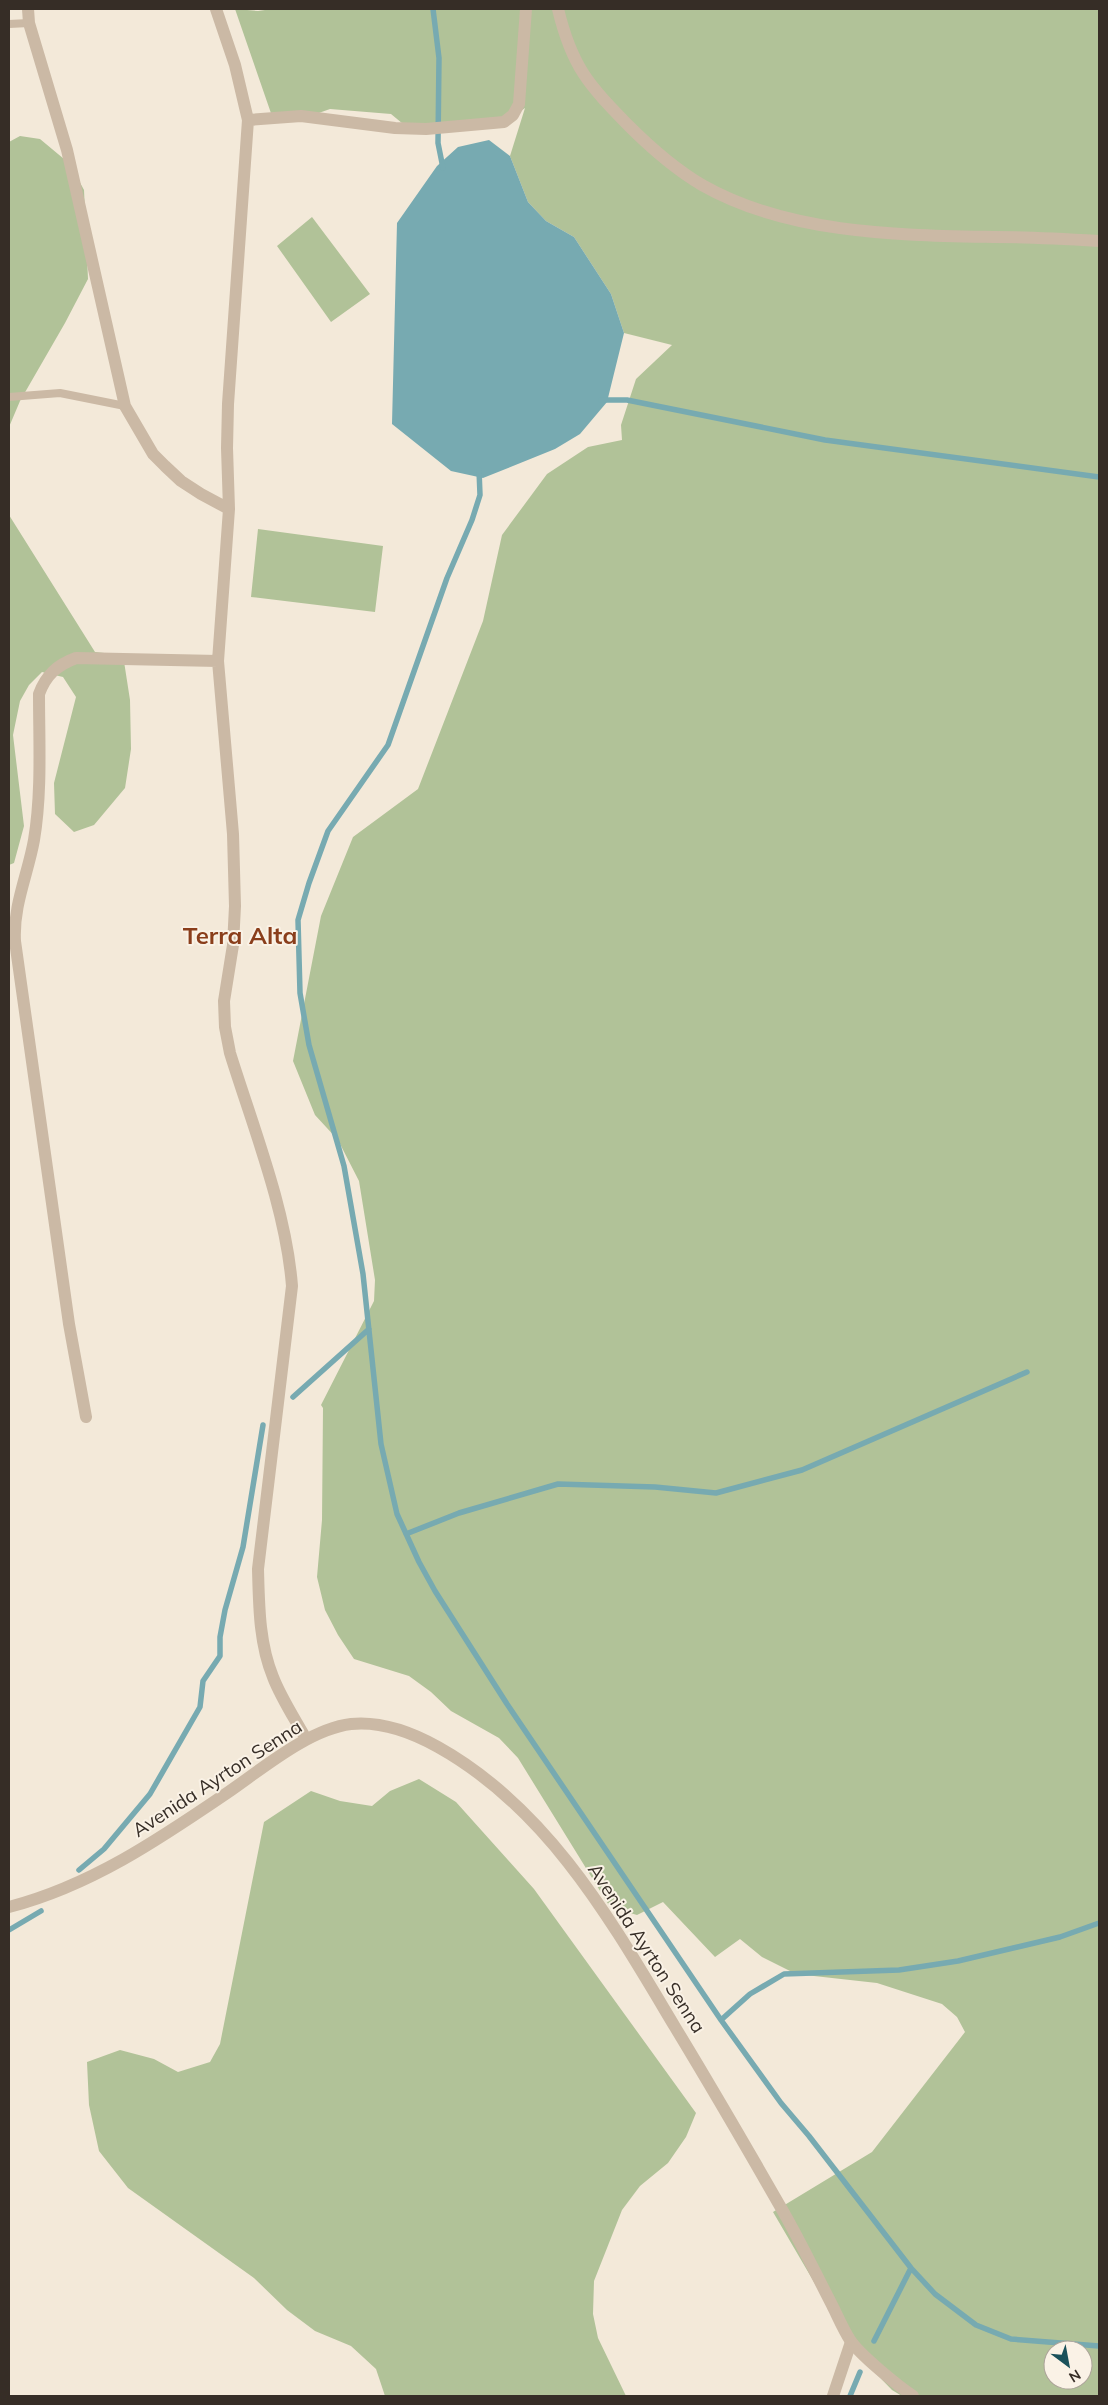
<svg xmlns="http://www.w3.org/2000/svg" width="1108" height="2405" font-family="Mulish,sans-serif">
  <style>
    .green { fill: #b1c298; fill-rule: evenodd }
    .water { fill: #77aab1 }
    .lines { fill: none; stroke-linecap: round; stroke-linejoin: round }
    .stream { stroke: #77aab1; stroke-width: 5.5 }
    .service { stroke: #cbb9a5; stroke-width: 8 }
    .minor { stroke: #cbb9a5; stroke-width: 12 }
    .tertiary { stroke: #cbb9a5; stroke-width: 12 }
    .labels { text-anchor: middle; stroke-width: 4; stroke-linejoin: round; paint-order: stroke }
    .street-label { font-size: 19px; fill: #362d26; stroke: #faf2e6 }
    .district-label { font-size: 24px; font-weight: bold; fill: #8a3e1b; stroke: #faf2e6 }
  </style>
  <rect width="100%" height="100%" fill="#f3e9d9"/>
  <path class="green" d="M235,9L258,11L272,9H1099V2396H902L892,2390L855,2352L773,2212L872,2152L965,2032L957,2017L942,2004L877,1983L796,1974L762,1957L740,1939L715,1957L663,1902L637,1915L610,1907L518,1758L499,1738L451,1711L431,1692L409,1676L354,1659L338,1635L325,1610L317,1577L322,1520L323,1408L321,1405L374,1301L375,1280L359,1181L338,1140L315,1115L293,1061L321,916L353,837L418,789L483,621L502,535L547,474L588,447L622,440L621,425L636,379L672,345L624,333L611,294L574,237L546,221L528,202L510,156L525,108L507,121L414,133L391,114L330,109L299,120L273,119ZM1053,2350H1083V2380H1053Z
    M20,136L40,139L70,164L84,190L88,279L65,323L20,401L9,427V142Z
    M312,217L370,294L331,322L277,246Z
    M9,515L95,652L123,655L130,700L131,749L125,788L94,825L74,832L55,814L54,783L76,697L63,677L42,672L29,685L20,701L13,735L24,826L14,863L9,865Z
    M258,529L383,546L375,612L251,597Z
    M419,1779L456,1802L534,1889L696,2113L686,2137L668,2163L640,2186L622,2210L594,2281L593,2314L598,2338L626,2396H385L376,2369L351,2346L315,2331L287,2310L254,2278L128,2188L99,2151L89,2105L87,2062L120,2050L154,2059L178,2072L210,2062L220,2044L264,1822L311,1791L340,1801L372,1806L390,1791Z"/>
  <path class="water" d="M489,140L510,156L528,202L546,221L574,237L611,294L624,333L607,402L580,434L555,449L483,478L451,471L392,424L397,223L437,166L458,147Z"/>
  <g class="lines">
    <path class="stream" d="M433,9L439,58L438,143L443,168
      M601,400H627L825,440L1099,477
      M479,470L480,495L472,520L447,578L388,745L328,831L309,883L298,920L300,993L309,1045L344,1166L363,1274L381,1444L397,1514L419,1562L435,1591L507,1704L721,2020L781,2103L809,2136L911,2268L935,2294L976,2325L1011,2339L1099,2346
      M293,1397L369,1329
      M406,1534L459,1513L558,1484L655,1487L716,1493L802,1470L1027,1372
      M79,1870L104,1849L150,1794L200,1707L203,1681L220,1656V1637L225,1610L243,1547L263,1425
      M9,1930L41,1911
      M721,2020L750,1994L784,1974L899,1970L958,1961L1060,1937L1099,1923
      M874,2341L911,2268
      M850,2396L860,2372"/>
    <path class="service" d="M9,24L29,23
      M9,397L60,393L125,406"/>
    <path class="minor" d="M28,9L29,23L67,150L125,406L153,454L165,466L181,481L201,494L229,509
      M216,9L235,65L248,120L228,404L227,448L229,509L218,661L233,834L235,906L233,945L224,1001L225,1027L230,1053C253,1127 286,1209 292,1286L258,1569C259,1605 259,1643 273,1677C281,1698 295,1719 306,1739
      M558,9C572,67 588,84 629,126C651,148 675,169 702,185C788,234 898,235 993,237C1029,237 1064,239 1099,241
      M248,120L301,116L395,128L426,129L504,122L513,115L519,104L526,9
      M86,1417L69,1324L15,941C13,905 28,874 34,840C42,792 39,742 39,694C46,675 57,665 76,658L218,661
      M833,2396L851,2342"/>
    <path class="tertiary" d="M9,1907C90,1886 158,1840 227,1793C262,1769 309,1729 351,1724C381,1721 413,1733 438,1747C549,1809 612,1922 675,2027C712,2088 748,2150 784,2213C801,2243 816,2274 832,2305C838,2317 843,2329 850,2340C860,2355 897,2385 913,2396"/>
  </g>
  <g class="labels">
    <g class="street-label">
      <text transform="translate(217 1778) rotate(-33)" y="7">Avenida Ayrton Senna</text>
      <text transform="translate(647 1948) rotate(57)" y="7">Avenida Ayrton Senna</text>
    </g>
    <g class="district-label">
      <text x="240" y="944">Terra Alta</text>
    </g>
  </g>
  <rect width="1108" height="2405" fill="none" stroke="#362d26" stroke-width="20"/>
  <g transform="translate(1068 2365) rotate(148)"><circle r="24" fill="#faf2e6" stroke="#aca399"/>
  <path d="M0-4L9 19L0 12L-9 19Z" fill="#1a515a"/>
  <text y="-8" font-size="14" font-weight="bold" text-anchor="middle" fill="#362d26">N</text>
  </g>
</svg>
